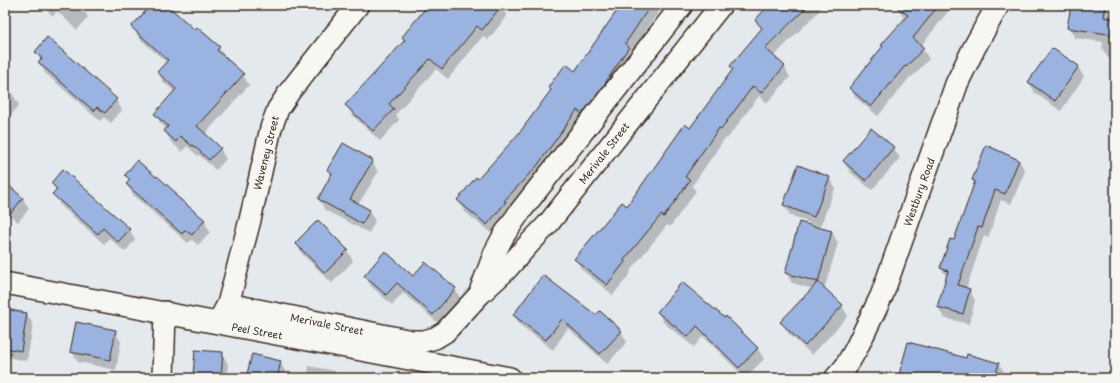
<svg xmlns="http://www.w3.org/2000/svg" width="1120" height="383" font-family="'Playpen Sans',sans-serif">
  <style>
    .shadow { fill: #0003 }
    .building { fill: #9bb3e0; stroke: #3b2a1e }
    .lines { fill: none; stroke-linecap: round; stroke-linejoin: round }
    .street-casing { stroke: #3b2a1e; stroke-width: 24 }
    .secondary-casing { stroke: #3b2a1e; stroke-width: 25 }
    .street { stroke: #f6f6f2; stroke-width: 21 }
    .secondary { stroke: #f6f6f2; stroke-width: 22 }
    .labels { text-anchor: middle; stroke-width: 3; stroke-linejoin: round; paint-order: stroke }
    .street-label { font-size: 10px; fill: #3b2a1e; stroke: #f6f6f2 }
  </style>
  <rect width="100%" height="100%" fill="#e4e9ee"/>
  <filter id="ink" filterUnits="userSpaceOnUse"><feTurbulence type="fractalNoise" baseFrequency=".025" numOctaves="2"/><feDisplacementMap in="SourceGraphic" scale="8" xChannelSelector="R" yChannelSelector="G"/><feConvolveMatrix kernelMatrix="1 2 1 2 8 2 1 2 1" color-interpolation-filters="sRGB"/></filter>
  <g filter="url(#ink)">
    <path class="shadow" d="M42,5H80L88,17L77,30L57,11L53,16Z
      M153,5H166L195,31L219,48L225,58L243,75L249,85L205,134L220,148L226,159L216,170L199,155L198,156L187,146L182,152L171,142L165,131L167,129L161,124L155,114L175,92L164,83L158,72L167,63L139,38L133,27Z
      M441,5H500L507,16L488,40L483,36L448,79L436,69L396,114L399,120L380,141L353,116L346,105Z
      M616,5H663L631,53L493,235L464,211L458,200L521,133L551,92L549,87L575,72L616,13L613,8Z
      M771,5H823L819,11L773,57L784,66L790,77L767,103L759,96L727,139L725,138L692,186L696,191L670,227L667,225L630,271L631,273L613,295L582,270L576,259L627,208L691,129L734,71L731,66L762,30L756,20Z
      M898,5H953L921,46L929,59L912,77L911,76L878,116L856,98L850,88L883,47L882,45L906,19L903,17L897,6Z
      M1072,5H1115V59L1108,58L1102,48L1103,42L1075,38L1069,28Z
      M36,52L116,100L122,110L111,123L104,117L100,121L45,73L39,62L41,61Z
      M1078,67L1084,77L1061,111L1035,93L1029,82Z
      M5,88L13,95L19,105L8,119L5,116Z
      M344,144L372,161L378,172L358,205L369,211L375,221L369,233L325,210L319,199L332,175L328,170Z
      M893,147L900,158L872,190L850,172L844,162Z
      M1019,160L1025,171L1011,204L1001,200L988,238L984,236L966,289L969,290L975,300L969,324L944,318L938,307L947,278L941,268L954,242L975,184L973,180Z
      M126,175L175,194L178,199L204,221L210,232L198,245L192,240L188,243L133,195L127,185L130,182Z
      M829,178L835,188L820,227L790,215L784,204Z
      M5,183L23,199L29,209L18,222L10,215L7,219L5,218Z
      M52,183L129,229L135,240L125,252L109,238L104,244L60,205L54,194L56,191Z
      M832,232L838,243L824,290L842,306L848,316L812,355L788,333L782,322L813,289L792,283L786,273Z
      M296,243L347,250L353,261L332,283L302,254Z
      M365,276L413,277L455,289L461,299L439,324L403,293L392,305L371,286Z
      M5,311L27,314L33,325L27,361L5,357Z
      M658,312L725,319L726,318L758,349L764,359L745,378L703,336L694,347L664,323Z
      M514,315L596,316L621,331L627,342L607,364L568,328L553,350L520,325Z
      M115,331L121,342L116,370L78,362L72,352Z
      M196,351L222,353L228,364L227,378H195Z
      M966,359L999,364L1005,374L1004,378H899Z
      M280,362L286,373L285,378H247Z
      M309,366L335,371L339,378H307Z
      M379,376L389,378H378Z"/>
    <path class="building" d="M151,5H167L195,30L197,27L220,47L217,50L244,74L197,126L221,148L209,160L193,145L192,146L180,136L176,142L164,131L168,126L154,114L176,89L157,72L168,60L131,27Z
      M428,5H502L482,30L477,26L442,69L430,59L389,104L394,109L373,131L345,105L405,40L402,37Z
      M621,5H651L625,44L629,47L600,91L582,114L577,110L537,166L504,201L506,202L487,225L457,200L476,177L478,179L520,132L551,90L548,87L566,64L575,71Z
      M769,5H809L765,48L785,66L761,93L753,86L721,129L719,128L685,177L690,180L664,217L661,215L624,260L625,262L607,285L574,259L622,202L627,206L685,124L690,128L733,69L730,66L762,28L755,20Z
      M894,5H939L913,38L924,48L906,67L905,66L871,107L849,88L883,46L881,45L908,15Z
      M1071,5H1106L1104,17L1115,19V35L1067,28Z
      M47,37L117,99L105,113L97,107L94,111L38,62L42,58L35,52Z
      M1052,48L1079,66L1055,101L1028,82Z
      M871,128L894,147L866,181L843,161Z
      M343,143L373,160L350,199L370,210L362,224L318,199L332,173L327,170Z
      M986,145L1019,160L1005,194L995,190L982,228L978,227L958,285L970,289L963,314L937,307L948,271L940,268L950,239L954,240L975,181L972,180Z
      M137,160L156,177L157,176L176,193L175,195L205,220L192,235L185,230L182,234L126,184L130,180L125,175Z
      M798,165L830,177L814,217L783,205Z
      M63,169L130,229L118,242L103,228L98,234L52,194L57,189L51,183Z
      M5,182L23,198L5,220Z
      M318,220L348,250L325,273L295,243Z
      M799,222L832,231L818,282L785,273Z
      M385,251L413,276L425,262L456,288L433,315L397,283L386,295L364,276Z
      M543,275L596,315L600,311L622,331L600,354L562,319L546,340L513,315Z
      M682,282L725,318L726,316L758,348L739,368L697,326L688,337L657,312Z
      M818,282L843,305L805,346L780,322Z
      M5,309L27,313L21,351L5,348Z
      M76,322L116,330L110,360L70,352Z
      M908,342L966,358L967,354L999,363L995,378H898Z
      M195,350L223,352L221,378L193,377Z
      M252,354L281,361L277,378H246Z"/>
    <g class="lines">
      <defs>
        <path id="street" d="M5,283L510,378
          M481,289L495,252L504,235L519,213L682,5
          M228,304L412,341H424L435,338L445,332L480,294L505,271L528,245L548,224L721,5
          M221,317L228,304L250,220L271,128L278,109L290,91L358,5
          M163,378L165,312"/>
        <path id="secondary" d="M836,378L845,368L856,349L882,295L957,83L974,48L998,5"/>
      </defs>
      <use href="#street" class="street-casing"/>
      <use href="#secondary" class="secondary-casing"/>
      <use href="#street" class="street"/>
      <use href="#secondary" class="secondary"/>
    </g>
  </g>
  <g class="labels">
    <g class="street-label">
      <text transform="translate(266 153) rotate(-76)" y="4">Waveney Street</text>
      <text transform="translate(604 153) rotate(-52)" y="4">Merivale Street</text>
      <text transform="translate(919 192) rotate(-70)" y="4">Westbury Road</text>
      <text transform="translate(327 324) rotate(11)" y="4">Merivale Street</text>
      <text transform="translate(257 331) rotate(10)" y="4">Peel Street</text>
    </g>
  </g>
  <rect width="1120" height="383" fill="none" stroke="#f6f6f2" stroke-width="20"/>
  <rect x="10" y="10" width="1100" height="363" fill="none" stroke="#3b2a1e" stroke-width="1.5" filter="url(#ink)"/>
</svg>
